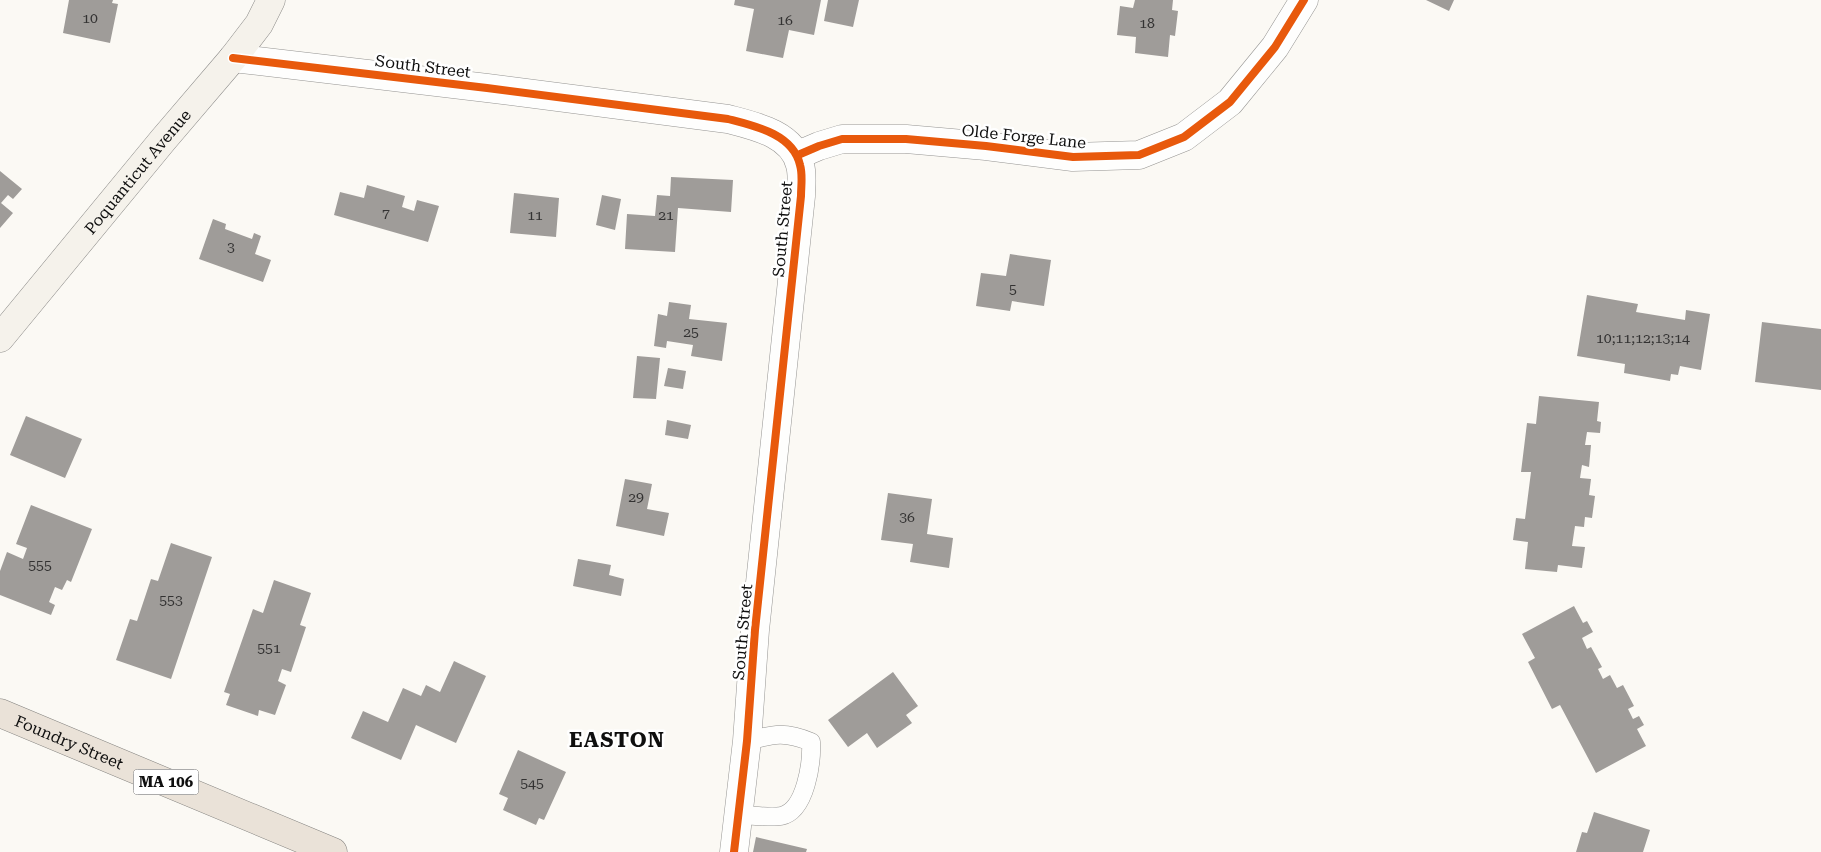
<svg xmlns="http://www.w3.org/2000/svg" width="1821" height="852" font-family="'Roboto Serif',serif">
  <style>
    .building { fill: #9f9c99 }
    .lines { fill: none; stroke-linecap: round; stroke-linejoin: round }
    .service-casing { stroke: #959492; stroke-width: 19 }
    .minor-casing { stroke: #959492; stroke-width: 29 }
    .secondary-casing { stroke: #8c8b89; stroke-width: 29 }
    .trunk-casing { stroke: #83827f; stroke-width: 29 }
    .service { stroke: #fefefd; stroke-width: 18 }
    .minor { stroke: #fefefd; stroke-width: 28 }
    .secondary { stroke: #f5f2eb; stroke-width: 28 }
    .trunk { stroke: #eae2d8; stroke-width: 28 }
    .cycleway-casing { stroke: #fff; stroke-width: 11 }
    .cycleway { stroke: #e8590c; stroke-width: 8 }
    .labels { text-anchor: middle; stroke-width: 5; stroke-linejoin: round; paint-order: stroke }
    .number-label { font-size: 14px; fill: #333232 }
    .shield { fill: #fff; stroke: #575757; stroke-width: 1 }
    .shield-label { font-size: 15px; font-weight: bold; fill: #0f0f0f }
    .street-label { font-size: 16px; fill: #0f0f0f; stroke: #fff }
    .district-label { font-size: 21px; font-weight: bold; letter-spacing: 1px; fill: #0f0f0f; stroke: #fff }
  </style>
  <rect width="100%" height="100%" fill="#fbf9f4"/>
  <path class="building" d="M69,0H113L112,3L118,4L110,43L63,33Z
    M735,0H821L814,35L789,30L783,58L746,51L754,9L734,5Z
    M828,0H859L853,27L824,21Z
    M1135,0H1173L1172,10L1178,11L1175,36L1170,35L1168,57L1135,53L1136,37L1117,35L1120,6L1133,8Z
    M1426,0H1454L1449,11Z
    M0,171L22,189L13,199L8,195L1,203L13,213L0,228Z
    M671,177L733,180L731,212L678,208L675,252L625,249L627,214L655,216L657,195L670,196Z
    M367,185L405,196L402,207L414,211L417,200L439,206L428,242L334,215L340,192L364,198Z
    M514,193L559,198L556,237L510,233Z
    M602,195L621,199L615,230L596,225Z
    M213,219L226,224L225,229L252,239L254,233L261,236L255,254L271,260L263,282L199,259Z
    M1010,254L1051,260L1044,306L1012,301L1010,311L976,306L981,273L1006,276Z
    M1587,295L1638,304L1636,312L1685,320L1686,310L1710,314L1701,370L1680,366L1678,375L1671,374L1670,381L1624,373L1625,364L1577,356Z
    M669,302L691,305L689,319L727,323L722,361L691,356L693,345L667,341L666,348L654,346L658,314L667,316Z
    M1762,322L1821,329V390L1755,382Z
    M637,356L660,358L656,399L633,398Z
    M668,368L686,371L683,389L664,386Z
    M1539,396L1599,402L1597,421L1601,422L1600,433L1587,432L1585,445H1591L1589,467L1582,465L1580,478L1591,479L1589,495L1595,496L1592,518L1585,517L1584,527L1575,526L1572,546L1585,547L1582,568L1558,565L1557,572L1525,569L1528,542L1513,540L1516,518L1525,519L1531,472H1521L1527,423L1536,424Z
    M26,416L82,439L65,478L10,455Z
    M667,420L691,425L688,439L665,435Z
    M625,479L652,484L647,509L669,513L664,536L616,526Z
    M888,493L932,499L927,534L953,538L949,568L910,562L913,544L881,540Z
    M31,505L92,529L71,582L67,580L62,590L55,587L49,602L55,605L51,615L0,595V571L7,552L23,559L27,548L16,544Z
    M171,543L212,557L171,679L116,660L130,619L137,621L151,579L158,581Z
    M578,559L611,565L609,575L624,579L621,596L573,586Z
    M274,580L311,593L300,625L306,627L291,672L282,669L278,681L286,685L275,715L259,710L258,716L226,705L230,694L224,692L253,609L263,613Z
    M1574,606L1583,623L1587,621L1593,632L1582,638L1587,649L1591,647L1602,667L1598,669L1603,679L1610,675L1617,688L1623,685L1634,706L1628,709L1633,719L1639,716L1644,725L1637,729L1646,746L1596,773L1560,705L1552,709L1528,662L1535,658L1522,634Z
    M454,661L486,676L456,743L416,725L401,760L351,738L363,711L388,722L403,688L421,696L426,685L440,692Z
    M893,672L918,706L906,715L912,723L877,748L867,733L848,747L828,720Z
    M518,750L566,772L544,820L539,818L536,825L503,810L508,798L499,794Z
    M1594,812L1650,830L1643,852H1576L1582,832L1587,833Z
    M756,837L807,849L806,852H753Z"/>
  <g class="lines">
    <defs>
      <path id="service" d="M738,815C749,815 771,818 781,816C806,811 812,762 811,742C785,731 774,734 747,741"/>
      <path id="minor" d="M233,58L487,88L728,119C755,126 793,134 800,165C803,175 801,186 801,196L755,630L747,741L734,852
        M798,155L819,146L842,139H906L986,146L1073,157L1139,155L1184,137L1230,102L1275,47L1304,0"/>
      <g id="secondary">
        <path id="s1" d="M0,338L163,140L233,58L259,24L271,0"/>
      </g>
      <g id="trunk">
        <path id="s2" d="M0,713L333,852"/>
      </g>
    </defs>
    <use href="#service" class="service-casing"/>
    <use href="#minor" class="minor-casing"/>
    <use href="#secondary" class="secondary-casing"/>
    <use href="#trunk" class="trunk-casing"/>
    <use href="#service" class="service"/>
    <use href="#minor" class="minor"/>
    <use href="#secondary" class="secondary"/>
    <use href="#trunk" class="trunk"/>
    <defs>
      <path id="cycleway" d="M233,58L487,88L728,119C755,126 793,134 800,165C803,175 801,186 801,196L755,630L747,741L734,852
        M798,155L819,146L842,139H906L986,146L1073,157L1139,155L1184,137L1230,102L1275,47L1304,0"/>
    </defs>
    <use href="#cycleway" class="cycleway-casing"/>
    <use href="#cycleway" class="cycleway"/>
  </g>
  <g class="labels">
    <g class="number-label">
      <text x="90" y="23">10</text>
      <text x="785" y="25">16</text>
      <text x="1147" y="28">18</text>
      <text x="386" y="218">7</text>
      <text x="535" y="220">11</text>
      <text x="666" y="220">21</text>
      <text x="231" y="252">3</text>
      <text x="1013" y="294">5</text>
      <text x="691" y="337">25</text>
      <text x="1643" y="343">10;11;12;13;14</text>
      <text x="636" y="502">29</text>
      <text x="907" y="522">36</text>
      <text x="40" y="570">555</text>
      <text x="171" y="605">553</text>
      <text x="269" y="653">551</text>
      <text x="532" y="788">545</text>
    </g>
    <rect class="shield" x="133.5" y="769.5" width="65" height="25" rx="4"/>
    <g class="shield-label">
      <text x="166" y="787">MA 106</text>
    </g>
    <g class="street-label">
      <text transform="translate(423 66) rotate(7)" y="6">South Street</text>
      <text transform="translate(1024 136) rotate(6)" y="6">Olde Forge Lane</text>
      <text dy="6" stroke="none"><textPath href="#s1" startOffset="216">Poquanticut Avenue</textPath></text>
      <text transform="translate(782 229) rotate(-85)" y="6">South Street</text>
      <text transform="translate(742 632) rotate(-85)" y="6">South Street</text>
      <text dy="6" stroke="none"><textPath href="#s2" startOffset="75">Foundry Street</textPath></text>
    </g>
    <g class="district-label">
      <text x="617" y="747">EASTON</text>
    </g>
  </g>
</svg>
